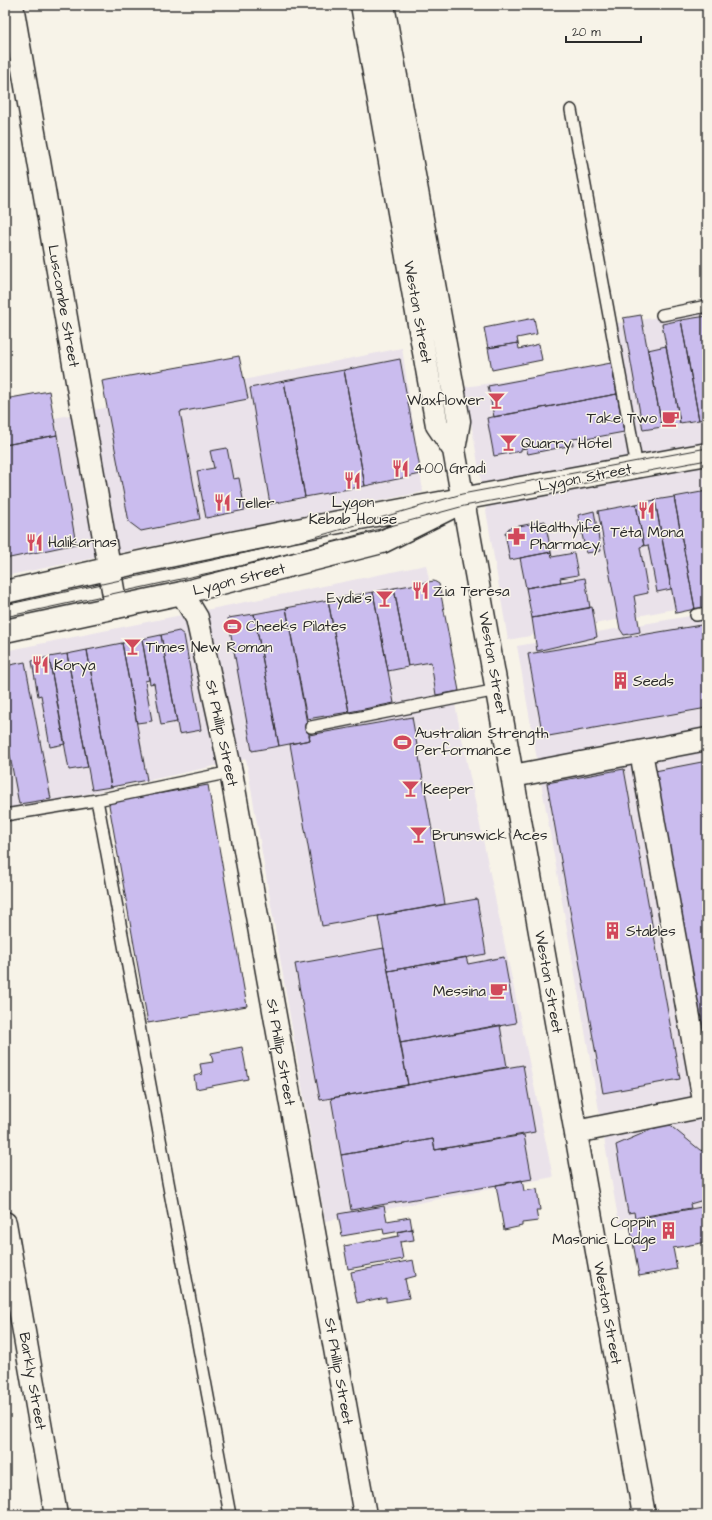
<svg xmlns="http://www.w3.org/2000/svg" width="712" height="1520" font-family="'Architects Daughter',sans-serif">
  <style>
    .built { fill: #eae2ea }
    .building { fill: #cabcee; stroke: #2b2b2b }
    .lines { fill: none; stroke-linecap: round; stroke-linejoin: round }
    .lane-casing { stroke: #2b2b2b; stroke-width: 14 }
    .street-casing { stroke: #2b2b2b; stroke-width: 25 }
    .secondary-casing { stroke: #2b2b2b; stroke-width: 25 }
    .lane { stroke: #f7f3e8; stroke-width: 11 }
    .street { stroke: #f7f3e8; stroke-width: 22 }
    .secondary { stroke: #f7f3e8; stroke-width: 22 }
    .tram { stroke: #2b2b2b; stroke-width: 1 }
    .labels { text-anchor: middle; stroke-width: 3; stroke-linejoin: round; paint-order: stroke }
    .street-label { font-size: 15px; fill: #2b2b2b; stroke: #f7f3e8 }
    .poi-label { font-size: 15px; fill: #2b2b2b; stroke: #f7f3e8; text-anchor: start }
  </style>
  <rect width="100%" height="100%" fill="#f7f3e8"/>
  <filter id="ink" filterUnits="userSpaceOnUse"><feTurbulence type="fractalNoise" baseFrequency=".025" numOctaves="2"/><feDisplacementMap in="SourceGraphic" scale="8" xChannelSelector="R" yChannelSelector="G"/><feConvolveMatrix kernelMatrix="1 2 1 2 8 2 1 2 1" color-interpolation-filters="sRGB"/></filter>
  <g filter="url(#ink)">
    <path class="built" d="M707,310V603L508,640L465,387L613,365L604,325Z
      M402,348L423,492L5,576V428Z
      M426,565L553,1177L325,1221L246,759L5,812V651Z
      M707,613V1210L620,1229L517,646Z"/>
    <path class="building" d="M641,315L662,427L643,430L623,318Z
      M707,316V419L699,420L681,320Z
      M534,318L537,334L517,338L518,343L488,348L484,328Z
      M681,320L699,420L680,423L662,324Z
      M518,343L519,349L539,344L542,360L492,370L488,348Z
      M666,346L680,423L662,427L648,350Z
      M239,356L248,399L180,412L200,519L141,531L129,522L102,381Z
      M400,359L421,474L365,486L344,370Z
      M611,363L617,394L494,417L488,386Z
      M344,370L365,486L305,497L284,381Z
      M284,381L305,497L270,504L250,388Z
      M49,391L57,435L5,445V399Z
      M617,394L624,432L581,440V438L572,439L573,445L528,454L526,448L521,449V451L494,456L487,418Z
      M57,435L76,544L5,559V445Z
      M227,448L233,479L239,478L245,510L206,518L197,471L214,468L210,451Z
      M707,491V607L695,609L674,497Z
      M674,497L695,609L676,613L655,500Z
      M655,500L671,589L657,592L648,545L644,546L636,504Z
      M636,504L644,546L640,547L648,593L634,596L640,632L624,635L620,629L598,511Z
      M594,511L601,551L586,553L578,515Z
      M545,521L551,552L510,560L505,533L509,528Z
      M551,552L552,557L574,553L578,575L560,578L561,582L526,588L520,558Z
      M585,578L590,608L532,618L526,588Z
      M434,581L439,584L459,691L436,695L431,662L408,666L394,588Z
      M394,588L408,667L388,671L373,592Z
      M373,592L394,703L349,712L328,600Z
      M328,600L349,712L307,719L286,608Z
      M592,607L597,637L537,651L532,618Z
      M286,608L310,740L279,746L254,614Z
      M254,614L279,746L252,751L228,618Z
      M707,624V708L543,737L528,654Z
      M179,631L184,635L201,730L179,734L161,635Z
      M161,635L177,722L161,725L154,683L150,684L142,639Z
      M142,639L149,680L145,681L152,721L137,723L122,643Z
      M122,643L147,780L111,787L87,650Z
      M87,650L111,787L92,790L67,654Z
      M67,654L88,767L69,770L49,657Z
      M49,657L65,744L50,747L41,695L38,696L32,661Z
      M25,662L51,799L19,804L5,729V666Z
      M412,717L445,904L322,926L290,744L310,740L309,735Z
      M707,761V1050L655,771Z
      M624,769L680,1079L603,1093L547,783Z
      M208,785L247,1006L148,1023L109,805L112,802Z
      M477,899L486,954L388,971L378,916Z
      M384,948L408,1085L320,1100L295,964Z
      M466,957L468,964L504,957L516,1023L400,1043L388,971Z
      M500,1025L507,1067L408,1085L400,1043Z
      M242,1047L248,1079L196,1089L194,1076L202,1074L200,1064L213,1062L211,1053Z
      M523,1065L535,1132L435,1150L433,1139L341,1155L331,1098Z
      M667,1123L700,1150L707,1152V1199L690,1204L691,1208L635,1218L634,1212L628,1213L616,1145Z
      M524,1135L532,1179L351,1210L341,1155L433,1139L435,1150Z
      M522,1180L524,1191L537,1189L540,1210H536L538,1221L522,1223V1226L504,1230L496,1185Z
      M384,1206L387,1221L410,1217L412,1229L384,1234L383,1229L342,1236L338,1214Z
      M707,1206V1245V1242L673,1248L677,1269L639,1276L629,1220Z
      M412,1229L414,1240L400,1242L403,1259L348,1269L344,1246L399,1236L398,1232Z
      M413,1260L416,1276L405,1279L409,1298L386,1302V1297L357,1303L351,1272Z"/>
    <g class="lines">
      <defs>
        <path id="lane" d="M571,110L637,467
          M662,315L707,306
          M696,615L707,613
          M311,727L497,690
          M97,800L230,1515
          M5,815L97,800L231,772"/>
        <path id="street" d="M12,5L116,607
          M362,5L437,425L454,450
          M383,5L459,421L454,450L644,1515
          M182,593L197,618L231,772L365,1515
          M513,776L707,739
          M576,1132L705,1106L641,752
          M5,1223L56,1515"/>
        <path id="secondary" d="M5,592C237,538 473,497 707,454
          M5,631L182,593L382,542L452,507"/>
      </defs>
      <use href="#lane" class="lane-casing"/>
      <use href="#street" class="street-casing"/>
      <use href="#secondary" class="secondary-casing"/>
      <use href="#lane" class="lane"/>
      <use href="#street" class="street"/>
      <use href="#secondary" class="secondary"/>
      <path class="tram" d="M5,605L305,540L462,494L707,448
        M5,617L255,563L464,506L707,460"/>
    </g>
  </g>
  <defs>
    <symbol id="bar-bare" viewBox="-9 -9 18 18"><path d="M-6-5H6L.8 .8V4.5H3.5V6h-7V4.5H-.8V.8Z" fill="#d1495b" stroke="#f7f3e8" stroke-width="2.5" paint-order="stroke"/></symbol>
    <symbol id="cafe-bare" viewBox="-9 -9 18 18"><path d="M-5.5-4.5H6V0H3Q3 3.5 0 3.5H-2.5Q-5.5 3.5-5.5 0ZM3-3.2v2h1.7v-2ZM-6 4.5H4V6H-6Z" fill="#d1495b" stroke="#f7f3e8" stroke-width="2.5" paint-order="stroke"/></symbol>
    <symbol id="restaurant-bare" viewBox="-9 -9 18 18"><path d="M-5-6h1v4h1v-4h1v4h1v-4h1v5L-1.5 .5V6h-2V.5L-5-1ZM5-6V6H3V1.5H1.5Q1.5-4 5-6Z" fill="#d1495b" stroke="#f7f3e8" stroke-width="2.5" paint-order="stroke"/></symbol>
    <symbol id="pharmacy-bare" viewBox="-9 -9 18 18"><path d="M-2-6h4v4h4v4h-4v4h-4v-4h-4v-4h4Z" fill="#d1495b" stroke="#f7f3e8" stroke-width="2.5" paint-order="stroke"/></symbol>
    <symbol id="stadium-bare" viewBox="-9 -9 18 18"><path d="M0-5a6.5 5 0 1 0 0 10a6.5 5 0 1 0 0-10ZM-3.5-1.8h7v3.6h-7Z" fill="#d1495b" stroke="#f7f3e8" stroke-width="2.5" paint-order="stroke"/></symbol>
    <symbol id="building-bare" viewBox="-9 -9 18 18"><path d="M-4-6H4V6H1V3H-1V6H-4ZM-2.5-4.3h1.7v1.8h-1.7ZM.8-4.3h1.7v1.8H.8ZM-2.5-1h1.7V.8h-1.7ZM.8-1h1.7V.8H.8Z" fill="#d1495b" stroke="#f7f3e8" stroke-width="2.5" paint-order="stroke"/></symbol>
  </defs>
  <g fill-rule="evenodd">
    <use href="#bar-bare" x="484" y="388" width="25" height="25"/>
    <use href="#cafe-bare" x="658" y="406" width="25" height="25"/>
    <use href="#bar-bare" x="496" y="430" width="25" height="25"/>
    <use href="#restaurant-bare" x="388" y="456" width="25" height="25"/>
    <use href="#restaurant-bare" x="340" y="468" width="25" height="25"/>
    <use href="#restaurant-bare" x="210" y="490" width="25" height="25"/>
    <use href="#restaurant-bare" x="634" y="498" width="25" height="25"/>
    <use href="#pharmacy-bare" x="504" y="524" width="25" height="25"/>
    <use href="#restaurant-bare" x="22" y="530" width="25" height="25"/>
    <use href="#restaurant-bare" x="408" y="578" width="25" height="25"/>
    <use href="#bar-bare" x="372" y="586" width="25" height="25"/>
    <use href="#stadium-bare" x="220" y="614" width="25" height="25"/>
    <use href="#bar-bare" x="120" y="634" width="25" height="25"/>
    <use href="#restaurant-bare" x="28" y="652" width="25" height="25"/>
    <use href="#building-bare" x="608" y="668" width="25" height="25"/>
    <use href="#stadium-bare" x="390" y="730" width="25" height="25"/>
    <use href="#bar-bare" x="398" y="776" width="25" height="25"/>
    <use href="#bar-bare" x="406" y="822" width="25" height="25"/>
    <use href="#building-bare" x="600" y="918" width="25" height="25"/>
    <use href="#cafe-bare" x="486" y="978" width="25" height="25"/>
    <use href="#building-bare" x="656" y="1218" width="25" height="25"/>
  </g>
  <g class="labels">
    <g class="street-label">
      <text transform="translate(64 306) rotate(80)" y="5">Luscombe Street</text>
      <text transform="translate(418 312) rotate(80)" y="5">Weston Street</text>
      <text transform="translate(585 477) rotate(-11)" y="5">Lygon Street</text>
      <text transform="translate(239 579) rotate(-14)" y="5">Lygon Street</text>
      <text transform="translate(493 663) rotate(80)" y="5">Weston Street</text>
      <text transform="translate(222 733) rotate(78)" y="5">St Phillip Street</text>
      <text transform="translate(549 982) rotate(80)" y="5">Weston Street</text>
      <text transform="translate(281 1052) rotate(80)" y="5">St Phillip Street</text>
      <text transform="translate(608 1313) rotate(80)" y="5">Weston Street</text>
      <text transform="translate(339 1371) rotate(80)" y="5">St Phillip Street</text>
      <text transform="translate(33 1381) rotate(80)" y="5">Barkly Street</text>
    </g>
    <g class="poi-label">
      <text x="484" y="405" text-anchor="end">Waxflower</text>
      <text x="657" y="423" text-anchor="end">Take Two</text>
      <text x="521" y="448">Quarry Hotel</text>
      <text x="414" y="473">400 Gradi</text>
      <text x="353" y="507" text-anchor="middle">Lygon<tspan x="353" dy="17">Kebab House</tspan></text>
      <text x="236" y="508">Teller</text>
      <text x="530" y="532">Healthylife<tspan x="530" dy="17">Pharmacy</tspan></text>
      <text x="647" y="537" text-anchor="middle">Téta Mona</text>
      <text x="48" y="547">Halikarnas</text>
      <text x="433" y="596">Zia Teresa</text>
      <text x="372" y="603" text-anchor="end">Eydie's</text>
      <text x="246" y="631">Cheeks Pilates</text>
      <text x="146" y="652">Times New Roman</text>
      <text x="54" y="670">Korya</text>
      <text x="633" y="686">Seeds</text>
      <text x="415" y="738">Australian Strength<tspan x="415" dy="17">Performance</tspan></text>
      <text x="423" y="794">Keeper</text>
      <text x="432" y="840">Brunswick Aces</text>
      <text x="626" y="936">Stables</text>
      <text x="486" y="996" text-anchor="end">Messina</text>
      <text x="656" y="1227" text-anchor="end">Coppin<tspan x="656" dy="17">Masonic Lodge</tspan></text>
    </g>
  </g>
  <rect width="712" height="1520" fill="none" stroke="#f7f3e8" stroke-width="20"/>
  <rect x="10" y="10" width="692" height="1500" fill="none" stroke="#2b2b2b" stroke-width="1.5" filter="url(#ink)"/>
  <path d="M566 36v6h75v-6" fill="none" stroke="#2b2b2b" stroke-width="2"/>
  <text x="572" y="36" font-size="12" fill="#2b2b2b" stroke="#f7f3e8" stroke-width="3" paint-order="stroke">20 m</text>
</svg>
